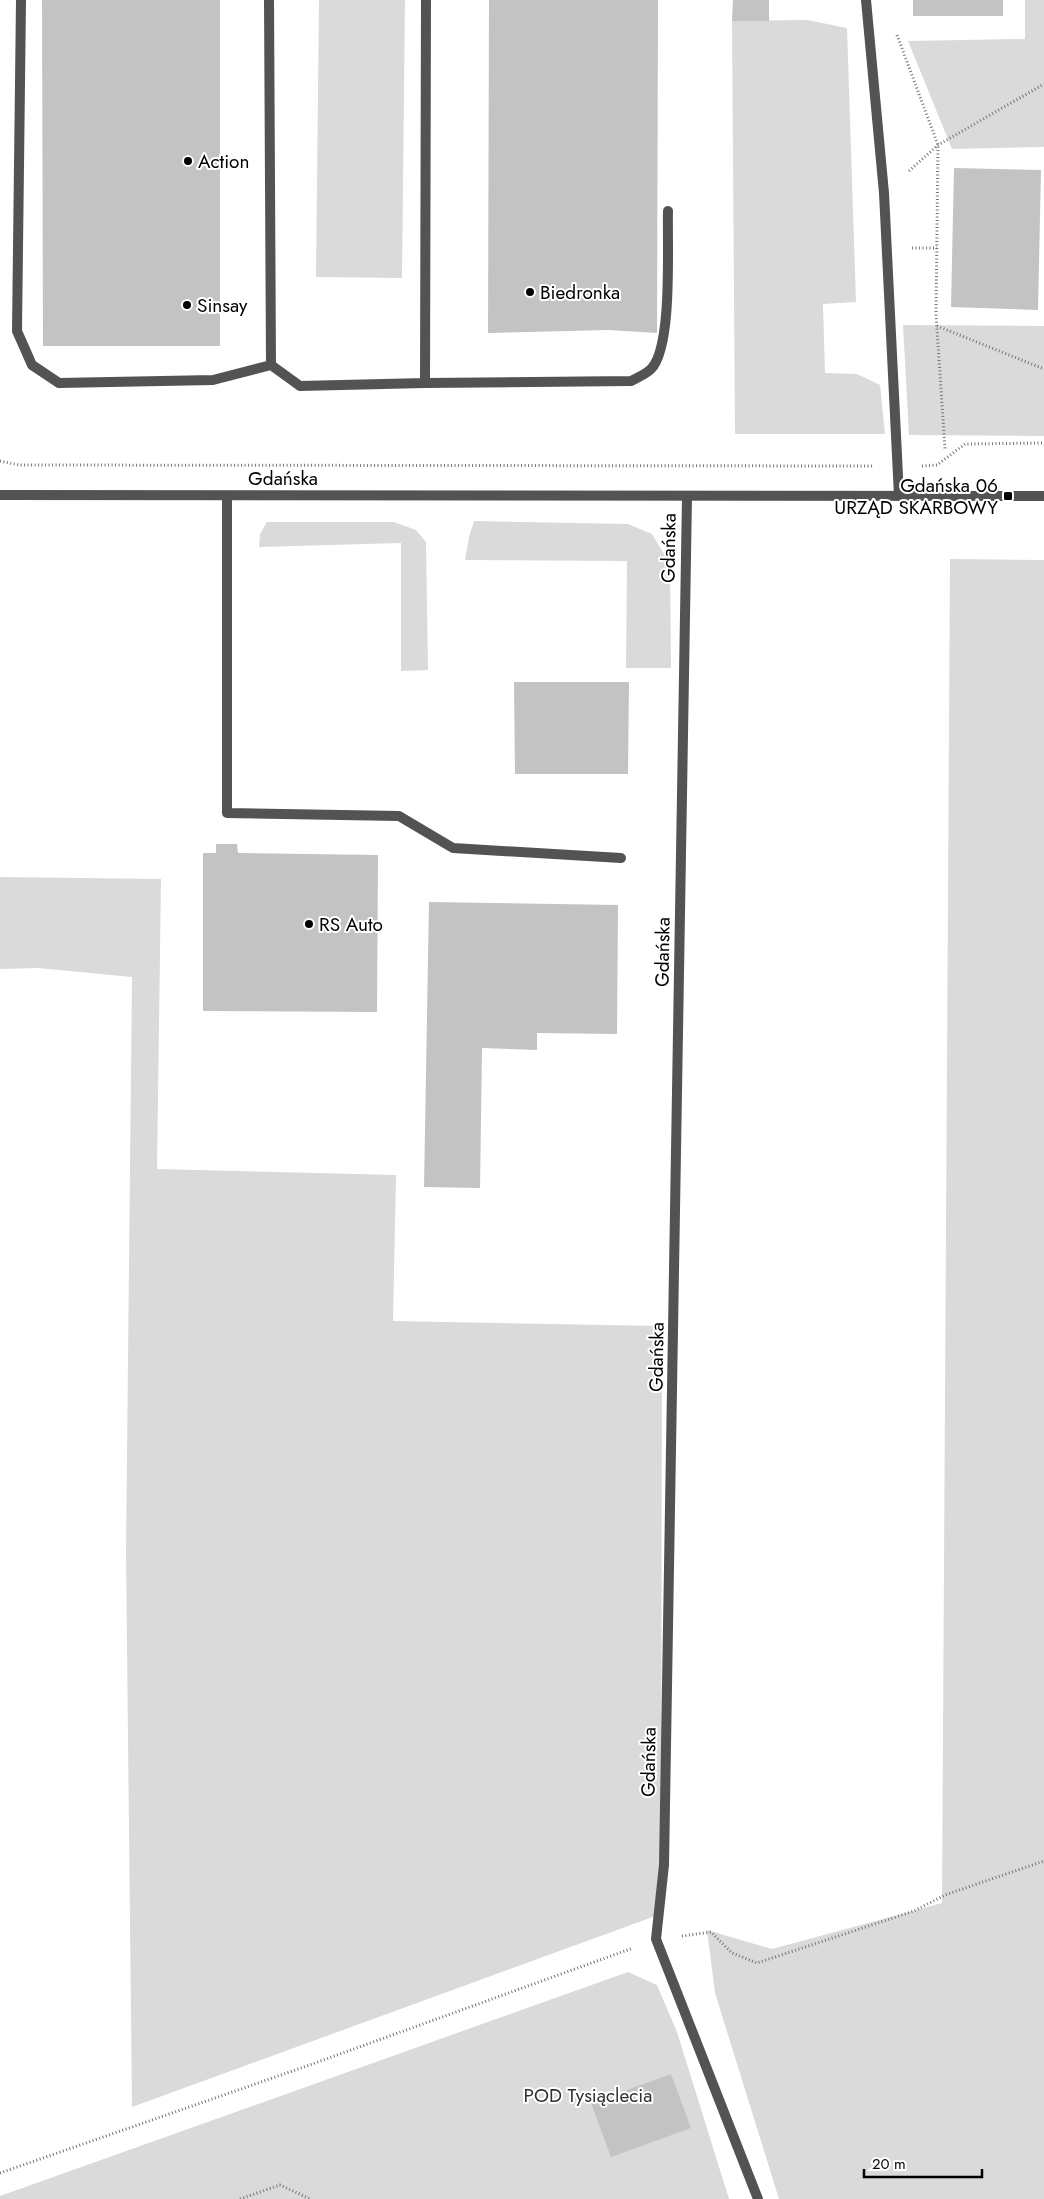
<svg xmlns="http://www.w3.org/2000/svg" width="1044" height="2199" font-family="Jost,sans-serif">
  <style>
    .green { fill: #dadada }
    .building { fill: #c3c3c3 }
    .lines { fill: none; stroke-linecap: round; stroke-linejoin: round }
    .path { stroke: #757575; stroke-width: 3; stroke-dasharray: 1 2.5; stroke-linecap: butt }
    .service { stroke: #535353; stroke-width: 10 }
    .minor { stroke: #535353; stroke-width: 10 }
    .tertiary { stroke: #535353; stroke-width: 10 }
    .poi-dot { fill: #000; stroke: #fff; stroke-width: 2 }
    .labels { text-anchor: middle; stroke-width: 4; stroke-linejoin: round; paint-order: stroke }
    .poi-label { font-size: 19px; fill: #000; stroke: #fff; text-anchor: start }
    .street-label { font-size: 19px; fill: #000; stroke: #fff }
    .park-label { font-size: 19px; fill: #313131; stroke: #fff }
  </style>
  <rect width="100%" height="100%" fill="#fff"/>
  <path class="green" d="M319,0H405L402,278L316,277Z
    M1025,0H1044V147L952,149L908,41L1025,39Z
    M807,20L847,28L856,302L823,304L825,373L857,374L880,385L885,434H735L732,21Z
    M903,325L1044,326V436L909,435Z
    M474,521L628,524L652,534L670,564L671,668H626L627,561L465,560L469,537Z
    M267,522H394L416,530L426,542L428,670L401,671V543L259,547L260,534Z
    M950,559L1044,560V2199H779L715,1993L707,1930L772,1949L942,1903Z
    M0,877L161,879L157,1169L396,1175L393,1321L662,1326L661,1914L132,2107L126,1552L132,977L38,968L0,969Z
    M628,1972L657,1985L677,2032L729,2199H0V2196Z"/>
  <path class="building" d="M42,0H220V346H43Z
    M489,0H658L657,333L608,330L488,333Z
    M733,0H769V21H732Z
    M913,0H1003V16H913Z
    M954,168L1041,170L1038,310L951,307Z
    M514,682H629L628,774H515Z
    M216,844H237L238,853L378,855L377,1012L203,1011V853H216Z
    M429,902L618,905L617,1034L537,1033V1050L482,1048L480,1188L424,1187Z
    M671,2074L691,2128L611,2157L591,2103Z"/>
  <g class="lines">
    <path class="path" d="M897,35L938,145L936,314L945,449
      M909,171L938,145L1044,84
      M912,248H937
      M937,326L1044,369
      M0,461L19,465L873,466
      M922,466L937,465L965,444L1044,443
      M682,1936L711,1932L732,1953L757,1963L914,1911L945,1895L1044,1861
      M0,2173L304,2067L633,1948
      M240,2199L280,2185L310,2199"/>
    <path class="service" d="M21,0L17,331L32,365L59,383L213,380L271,365
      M269,0L271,365L300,386L425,383L426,0
      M866,0L884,193L899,496
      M425,383L631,381C637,378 646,374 651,369C673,347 667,244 668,211
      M227,496V813L399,816L453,848L621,858"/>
    <path class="minor" d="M687,497L664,1865L656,1939L758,2199"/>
    <path class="tertiary" d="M0,495L1044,496"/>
  </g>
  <g class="poi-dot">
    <circle cx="188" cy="161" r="5"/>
    <circle cx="530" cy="292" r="5"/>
    <circle cx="187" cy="305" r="5"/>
    <rect x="1003" y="491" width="10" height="10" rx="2.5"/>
    <circle cx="309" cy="924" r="5"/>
  </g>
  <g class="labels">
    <g class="poi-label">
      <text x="198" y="168">Action</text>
      <text x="540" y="299">Biedronka</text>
      <text x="197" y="312">Sinsay</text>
      <text x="998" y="492" text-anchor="end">Gdańska 06<tspan x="998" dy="22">URZĄD SKARBOWY</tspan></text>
      <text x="319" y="931">RS Auto</text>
    </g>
    <g class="street-label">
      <text x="283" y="485">Gdańska</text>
      <text transform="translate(668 548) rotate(-89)" y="7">Gdańska</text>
      <text transform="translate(662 952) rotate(-89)" y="7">Gdańska</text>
      <text transform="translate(656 1357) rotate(-89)" y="7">Gdańska</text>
      <text transform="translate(648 1762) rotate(-89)" y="7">Gdańska</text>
    </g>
    <g class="park-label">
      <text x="588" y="2102">POD Tysiąclecia</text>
    </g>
  </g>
  <path d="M864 2169v8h118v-8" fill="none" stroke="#000000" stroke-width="2.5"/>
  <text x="872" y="2169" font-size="15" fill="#000000" stroke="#ffffff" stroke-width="4" paint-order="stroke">20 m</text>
</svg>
